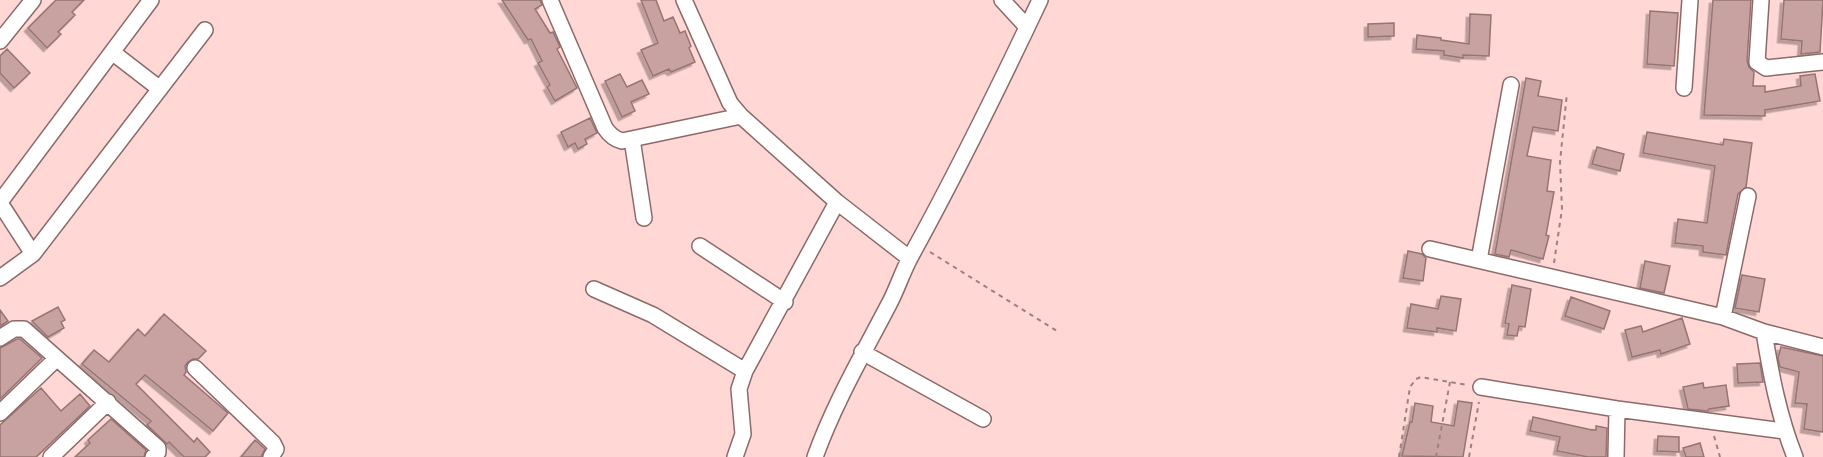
<svg xmlns="http://www.w3.org/2000/svg" width="1823" height="457" font-family="Lora,serif">
  <style>
    .building { fill: #c7a2a1; stroke: #977472; stroke-width: 1.5; filter: url(#shadow) }
    .lines { fill: none; stroke-linecap: round; stroke-linejoin: round }
    .minor-casing { stroke: #8c6a69; stroke-width: 18 }
    .path { stroke: #9d817f; stroke-width: 2; stroke-dasharray: 4.5 4.5; stroke-linecap: butt }
    .minor { stroke: #fff; stroke-width: 15 }
  </style>
  <defs>
    <filter id="shadow"><feDropShadow dx="-3.5" dy="3.5" stdDeviation="0" flood-color="#0004"/></filter>
  </defs>
  <rect width="100%" height="100%" fill="#ffd7d5"/>
  <path class="building" d="M56,0H84L72,12L75,15L58,32L61,34L47,48L28,28Z
    M502,0H540L542,5L535,9L550,33L553,32L560,47L557,49L577,88L555,101L547,87L550,85L538,63L542,61L531,39L528,40Z
    M641,0H656L664,21L673,17L680,33L685,31L691,46L689,48L695,62L671,72L669,69L653,76L641,50L658,43Z
    M1713,0H1751L1747,61L1749,67L1754,72L1753,86H1765V92L1801,86L1800,76L1815,74L1820,101L1765,110V116L1704,115Z
    M1784,0H1823L1820,52L1801,54L1802,41L1781,39Z
    M1650,11L1678,13L1674,66L1647,64Z
    M1470,14L1491,15L1489,56L1463,55V58L1444,55V51L1416,49L1417,35L1441,38V40L1469,44Z
    M1394,23V36L1368,37V24Z
    M7,49L30,73L14,88L0,73V56Z
    M620,74L627,87L642,80L649,94L631,102L635,111L622,117L605,81Z
    M1526,78L1541,81L1538,96L1562,100L1558,131L1533,127L1527,156L1551,160L1547,191L1554,192L1546,235L1549,236L1543,259L1511,250L1509,257L1495,254Z
    M590,118L597,133L585,139L587,144L578,149L575,143L568,147L561,132Z
    M1647,132L1723,145L1724,139L1752,143L1746,187L1738,194L1726,255L1703,252V246L1675,243L1678,219L1707,223L1715,166L1643,153Z
    M1597,147L1624,154L1620,171L1592,164Z
    M1408,251L1422,254L1426,258L1423,281L1403,278Z
    M1645,261L1670,266L1664,293L1640,288Z
    M1742,275L1765,279L1759,312L1735,308Z
    M1512,285L1531,289L1525,327L1519,326L1517,336L1507,335L1509,324L1505,323Z
    M1441,296L1461,299L1456,331L1437,328V332L1407,328L1411,304L1438,309Z
    M1571,297L1610,311L1604,329L1565,316Z
    M58,307L65,320L61,322L64,328L48,337L32,321Z
    M0,310L8,321L0,326Z
    M164,314L206,351L198,359H193L188,362L185,366L186,372L184,375L228,413L213,431L145,375L136,384L194,442L197,438L210,452L205,457H184L169,442L167,444L147,425L151,421L82,364L94,350L109,362L138,329L145,336Z
    M1682,318L1690,344L1661,354L1660,350L1632,357L1625,330L1641,326L1643,332Z
    M17,339H20L42,358L0,399V348Z
    M1781,347L1823,356V432L1804,429L1807,404L1795,403L1799,372L1780,367L1778,358Z
    M1760,363L1763,382L1738,383L1737,364Z
    M1703,383L1704,388L1726,385L1729,406L1709,409L1708,411L1688,409L1683,387Z
    M41,388L61,411L80,394L90,406L36,457H0V425Z
    M1458,401L1472,403L1463,457L1402,456L1410,422H1412L1415,403L1433,406L1431,422L1454,426Z
    M1533,417L1592,430H1596V426L1607,428L1606,457H1588L1557,451L1560,437L1530,431Z
    M111,419L146,450L144,457H75L90,443L88,440Z
    M1658,436L1679,437V452L1657,451Z
    M255,440L265,449L261,457H241Z
    M1700,443L1704,457H1686L1683,448Z"/>
  <g class="lines">
    <defs>
      <path id="minor" d="M550,0L605,128C609,134 614,139 622,141L741,116
        M684,0L730,103L741,116L837,202L909,258
        M1002,0L1027,27
        M1761,0L1757,62L1766,68L1823,62
        M0,41L33,0
        M112,52L160,89
        M1684,88L1690,0
        M632,139L644,218
        M0,202L151,0
        M0,203L33,254
        M700,246L785,302
        M1430,249L1723,317L1764,332L1823,347
        M1479,260L1511,85
        M0,278L33,254L205,30
        M594,289L653,315L745,371
        M1723,317L1748,196
        M1764,332C1771,375 1779,417 1795,457
        M0,338L14,329H24L158,448V452L153,457
        M862,352L983,419
        M195,368L273,443L276,449L271,457
        M1481,387L1617,409L1784,431
        M0,413L56,359
        M51,457L108,402
        M735,457L743,434L739,389L745,371L837,202
        M815,457C834,404 862,356 888,306C897,290 902,272 911,256C957,172 999,87 1040,0
        M1616,457L1617,409"/>
    </defs>
    <use href="#minor" class="minor-casing"/>
    <path class="path" d="M930,252L1057,331
      M1554,263L1562,209L1560,162L1567,93
      M1714,436L1720,457
      M1399,457L1410,387L1416,379L1421,377L1467,385
      M1436,457L1450,382
      M1469,457L1479,402"/>
    <use href="#minor" class="minor"/>
  </g>
</svg>
